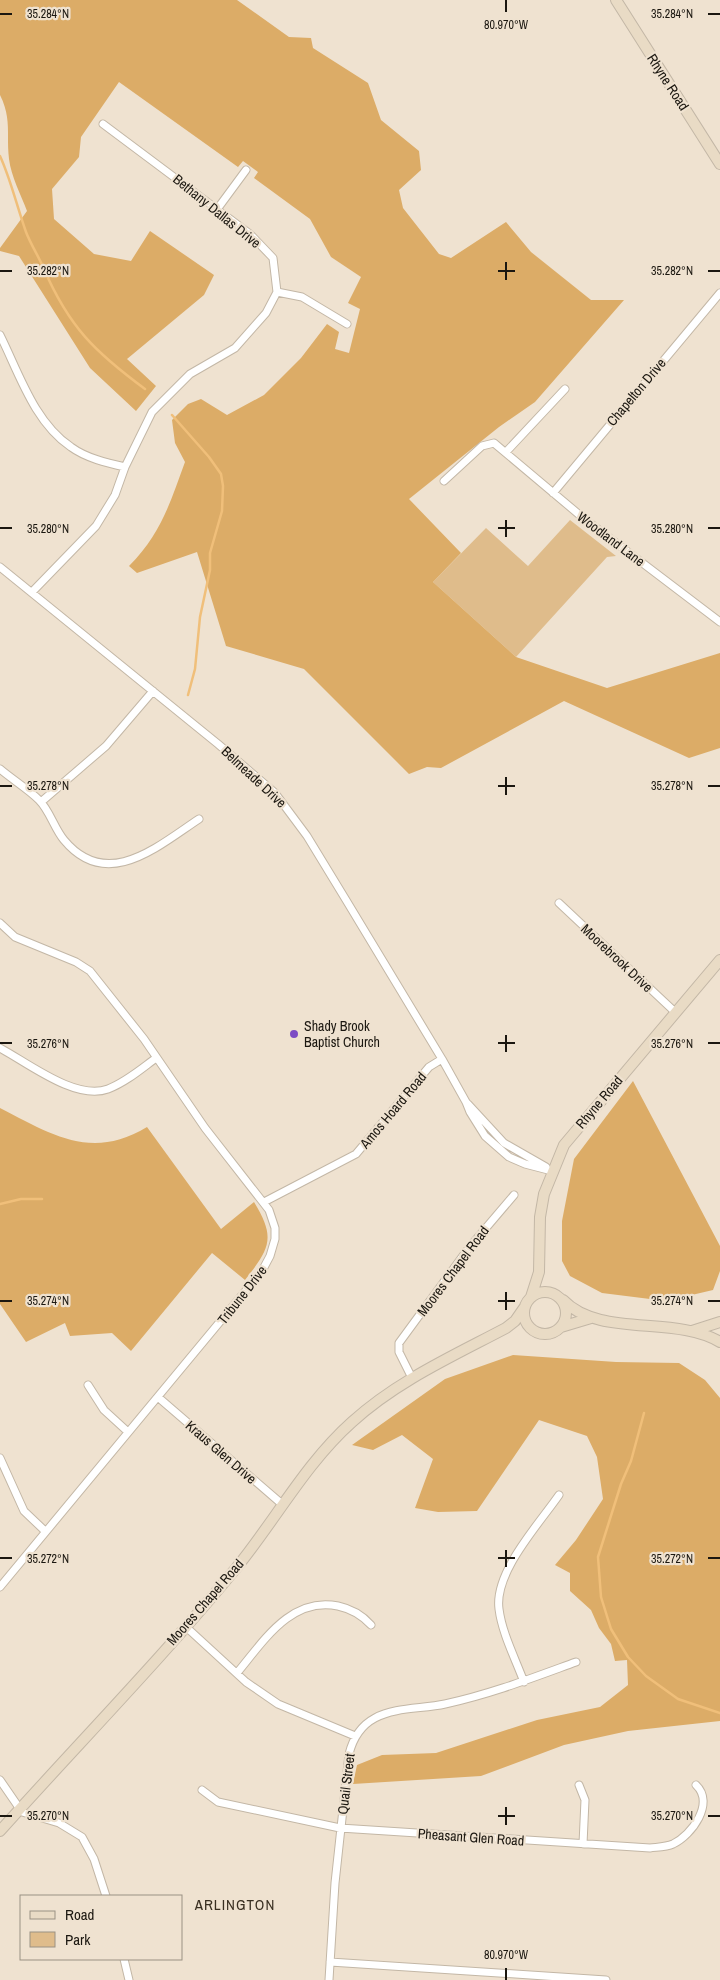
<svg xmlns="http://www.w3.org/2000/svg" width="720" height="1980" font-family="'Archivo Narrow',sans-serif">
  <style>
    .green { fill: #dfbc8b }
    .forest { fill: #dcac67 }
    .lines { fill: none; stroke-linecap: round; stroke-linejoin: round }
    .stream { stroke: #f0bf7a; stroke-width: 2.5 }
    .street-casing { stroke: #c3b7a6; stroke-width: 9 }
    .secondary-casing { stroke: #c3b7a6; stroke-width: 12 }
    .street { stroke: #fff; stroke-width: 7 }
    .secondary { stroke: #e9dbc5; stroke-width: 10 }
    .ticks { fill: none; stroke: #1b1710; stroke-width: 2 }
    .poi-dot { fill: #7c4bc4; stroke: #efe2d0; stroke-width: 2 }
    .labels { text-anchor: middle; stroke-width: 4.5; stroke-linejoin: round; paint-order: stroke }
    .street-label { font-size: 14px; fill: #1b1710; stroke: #efe2d0 }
    .poi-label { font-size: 14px; fill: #1b1710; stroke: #efe2d0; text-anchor: start }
    .neighbourhood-label { font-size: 15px; letter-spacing: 1px; fill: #392f21; stroke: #efe2d0 }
    .ticks-label { font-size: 12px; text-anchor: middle; fill: #1b1710; stroke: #efe2d0; stroke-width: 4.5; stroke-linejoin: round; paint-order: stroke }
  </style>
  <rect width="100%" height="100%" fill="#efe2d0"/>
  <path class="green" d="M570,520L616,556L607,557L516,657L433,582L486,528L528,566Z"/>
  <path class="forest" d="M0,0H237L289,37L311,38L313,48L368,83L381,120L419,151L421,170L399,190L403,208L439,254L451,258L506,222L531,252L591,300H624L535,402L499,427L409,499L461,553L433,582L516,657L607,688L720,653V748L689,758L564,701L441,768L427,767L409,774L304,669L226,646L197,552L137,573L129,566C161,534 170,503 185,462L175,443L172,420L188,404L201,399L227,415L264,395L301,358L327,324L339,332L335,349L349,353L360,309L348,303L361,277L331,257L310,219L254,178L258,172L243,161L238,167L119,82L81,137L79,157L52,189L54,219L94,254L131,261L150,231L214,275L204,295L127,359L156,386L136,411L90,368L19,256L0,251V248L27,211C21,195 11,176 9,159C6,135 12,119 0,95Z
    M633,1081L720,1246V1271L713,1290L666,1301L602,1293L570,1276L562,1261V1221L574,1159Z
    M0,1108C51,1134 91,1161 147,1127L221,1229L254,1202C276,1238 270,1248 245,1280L212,1253L131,1351L112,1333L70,1336L65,1323L26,1342L0,1304Z
    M513,1355L616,1362L679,1363L705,1380L720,1398V1721L628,1731L564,1745L481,1776L353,1784L357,1765L382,1755L436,1753L537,1720L600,1707L628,1685L627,1660L615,1661L611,1644L599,1628L591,1610L570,1591V1573L555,1565L576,1540L603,1499L597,1457L587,1436L539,1420L477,1511L438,1512L415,1508L433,1459L402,1435L373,1450L352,1445L445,1379Z"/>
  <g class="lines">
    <path class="stream" d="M0,156C11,180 17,207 26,232C31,245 39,257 44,269C69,327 95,352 145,389
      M172,415L209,457L221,474L223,486L222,511L210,553V570L200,617L195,669L188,695
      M0,1204L21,1199H42
      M644,1413L631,1461L621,1484L598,1557L601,1597L611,1629L628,1657L646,1676L678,1699L720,1713"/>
    <defs>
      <path id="street" d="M218,208L246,170
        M277,292L302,297L347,324
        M0,335C19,373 34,422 71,447C86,458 107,463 125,467
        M506,452L565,389
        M444,481L482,446L494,443L582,517L720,622
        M553,493L720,293
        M0,567L218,744L275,793L307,836L346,900L442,1059L466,1102L470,1112L485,1136L509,1157L525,1164L552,1171
        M32,592L96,526L115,495L125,467L152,412L190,374L235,348L266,313L277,292L273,258L250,234L103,124
        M0,769C13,780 28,789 39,800C50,811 54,828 64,840C107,892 158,846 199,819
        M41,802L106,746L153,691
        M559,903L675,1012
        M0,923L15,937L76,962L90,971L144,1039L205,1128L269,1210L275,1228V1239L270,1256L262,1271L0,1587
        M0,1048C28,1063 76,1101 108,1089C126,1082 141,1069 156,1058
        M468,1104L504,1143L546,1167
        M264,1202L356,1154L429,1067L442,1059
        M412,1378L399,1352V1343L468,1249L514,1195
        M88,1385L104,1410L128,1432
        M159,1398L283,1505
        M0,1458L24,1511L45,1531
        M185,1626L246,1682L278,1704L355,1736
        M237,1673C263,1642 291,1596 338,1606C352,1609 362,1615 371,1625
        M524,1682C515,1658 502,1633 499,1609C494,1572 539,1524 559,1495
        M0,1780L22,1812L59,1823L82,1837L94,1859L106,1896
        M579,1785L585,1800L583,1844
        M202,1790L218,1802L340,1828L650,1848C658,1847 666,1847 673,1844C692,1835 715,1803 696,1785
        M124,1959L129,1980
        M330,1962L606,1980
        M329,1980L335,1883L349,1754C353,1738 360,1726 375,1718C395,1707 423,1709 445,1704C491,1694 532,1678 576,1662"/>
      <path id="secondary" d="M616,0L720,164
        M524 1313a21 21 0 1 1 42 0a21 21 0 1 1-42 0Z
        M531,1297L539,1272L540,1217L544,1194L564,1145L720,960
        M563,1300C599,1338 675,1315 720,1342
        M561,1327L591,1318
        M692,1331L720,1322
        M0,1831C79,1743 162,1658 237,1567C276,1519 306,1463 352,1422C397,1381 453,1356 506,1328L515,1321L524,1308"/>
    </defs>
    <use href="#street" class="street-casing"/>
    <use href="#secondary" class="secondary-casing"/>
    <use href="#street" class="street"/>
    <use href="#secondary" class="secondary"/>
  </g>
  <path class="ticks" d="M506,0V12M0,14H12M708,14H720M506,262V280M0,271H12M498,271H515M708,271H720M506,520V537M0,528H12M498,528H515M708,528H720M506,777V795M0,786H12M498,786H515M708,786H720M506,1035V1052M0,1043H12M498,1043H515M708,1043H720M506,1292V1310M0,1301H12M498,1301H515M708,1301H720M506,1550V1567M0,1558H12M498,1558H515M708,1558H720M506,1807V1825M0,1816H12M498,1816H515M708,1816H720M506,1968V1980"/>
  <circle class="poi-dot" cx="294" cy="1034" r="5"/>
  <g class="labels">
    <g class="street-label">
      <text transform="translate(668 82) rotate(57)" y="5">Rhyne Road</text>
      <text transform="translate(217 211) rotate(39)" y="5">Bethany Dallas Drive</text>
      <text transform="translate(636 392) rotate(-50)" y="5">Chapelton Drive</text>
      <text transform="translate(611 539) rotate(37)" y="5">Woodland Lane</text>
      <text transform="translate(254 777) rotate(43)" y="5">Belmeade Drive</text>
      <text transform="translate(617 958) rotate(43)" y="5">Moorebrook Drive</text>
      <text transform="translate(599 1102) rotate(-50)" y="5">Rhyne Road</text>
      <text transform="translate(393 1110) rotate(-50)" y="5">Amos Hoard Road</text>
      <text transform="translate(453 1271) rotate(-53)" y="5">Moores Chapel Road</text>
      <text transform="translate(242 1295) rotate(-52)" y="5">Tribune Drive</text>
      <text transform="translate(221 1452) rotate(41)" y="5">Kraus Glen Drive</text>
      <text transform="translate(205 1602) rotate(-49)" y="5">Moores Chapel Road</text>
      <text transform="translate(346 1784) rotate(-83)" y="5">Quail Street</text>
      <text transform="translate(471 1837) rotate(4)" y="5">Pheasant Glen Road</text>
    </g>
    <g class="poi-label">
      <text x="304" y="1031">Shady Brook<tspan x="304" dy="16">Baptist Church</tspan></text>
    </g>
    <g class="neighbourhood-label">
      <text x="235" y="1910">ARLINGTON</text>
    </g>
  </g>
  <g class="ticks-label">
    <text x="48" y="18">35.284°N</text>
    <text x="672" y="18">35.284°N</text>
    <text x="506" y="29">80.970°W</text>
    <text x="48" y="275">35.282°N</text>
    <text x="672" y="275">35.282°N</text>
    <text x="48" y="533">35.280°N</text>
    <text x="672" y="533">35.280°N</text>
    <text x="48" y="790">35.278°N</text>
    <text x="672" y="790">35.278°N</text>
    <text x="48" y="1048">35.276°N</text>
    <text x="672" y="1048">35.276°N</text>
    <text x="48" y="1305">35.274°N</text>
    <text x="672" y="1305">35.274°N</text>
    <text x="48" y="1563">35.272°N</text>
    <text x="672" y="1563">35.272°N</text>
    <text x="48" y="1820">35.270°N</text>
    <text x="672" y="1820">35.270°N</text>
    <text x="506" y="1959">80.970°W</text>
  </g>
  <rect x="20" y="1895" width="162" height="65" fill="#efe2d0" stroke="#9a9183"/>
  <rect x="30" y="1911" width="25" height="8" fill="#e9dbc5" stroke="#9a9183"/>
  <text x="65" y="1920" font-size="15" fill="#1b1710">Road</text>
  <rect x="30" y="1932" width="25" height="15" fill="#dfbc8b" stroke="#9a9183"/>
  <text x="65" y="1945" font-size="15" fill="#1b1710">Park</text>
</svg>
